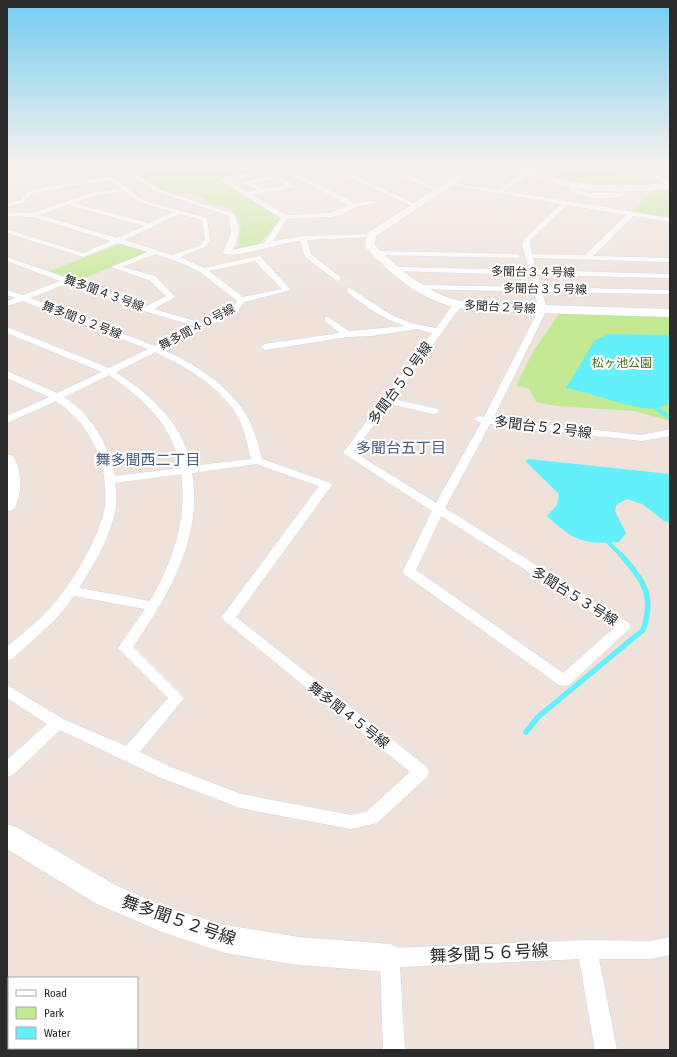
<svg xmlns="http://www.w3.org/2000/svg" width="677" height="1057" font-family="'Asap Condensed','Noto Sans JP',sans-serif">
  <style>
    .green { fill: #c1ea92 }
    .water { fill: #64f0fb }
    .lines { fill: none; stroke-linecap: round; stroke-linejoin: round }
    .stream-far1 { stroke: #64f0fb; stroke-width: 4 }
    .stream { stroke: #64f0fb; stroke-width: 5.5 }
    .street-casing { stroke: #d0d8e5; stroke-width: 1 }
    .secondary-casing { stroke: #d0d8e5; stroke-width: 1 }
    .street { fill: #fff; fill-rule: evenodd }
    .secondary { fill: #fff; fill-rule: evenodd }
    .labels { text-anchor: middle; stroke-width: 4; stroke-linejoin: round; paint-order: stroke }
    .far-street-label { font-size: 12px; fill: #2b2b2b; stroke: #fff }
    .far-park-label { font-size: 12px; fill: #386f13; stroke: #fff }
    .street-label { font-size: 14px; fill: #2b2b2b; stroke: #fff }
    .neighbourhood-label { font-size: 15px; fill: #465c80; stroke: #fff }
    .near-street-label { font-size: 17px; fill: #2b2b2b; stroke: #fff }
  </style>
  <rect width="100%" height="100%" fill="#eee2db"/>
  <path class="green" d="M123,164H359L279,168L217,180L277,215L280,218C268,234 257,255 234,249L238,246L241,223L232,209L209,203L204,198L192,194L168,193L159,188Z
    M575,172C602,172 632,173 657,184C628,191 577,183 548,176Z
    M670,189V219L631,212L652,190Z
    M124,244L149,252L77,281L49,271L118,245Z
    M559,314L670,317V421L634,411L557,406L536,402L529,388L516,386L534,350Z"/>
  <path class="water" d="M610,334L670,335V403C666,405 662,407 658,408C642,413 587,391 566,388L595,340Z
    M529,459L670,474V523L664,521L642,504L627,499L616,505L615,511L626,533L619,542C583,545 573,540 547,516L557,505L559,494L525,461Z"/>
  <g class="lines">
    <path class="stream-far1" d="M657,409L669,417
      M609,543L622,556"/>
    <path class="stream" d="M526,732L538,717L643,630C655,597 644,580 621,555"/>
    <defs>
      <path id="street" d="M116,164H122L158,189L234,214C241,226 239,238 232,250L264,243L281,218L221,181L220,180L223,178L283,167L370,164L341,169L419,206L414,207L334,170L291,171L355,203L374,201L377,203L356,207L341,215L330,217L287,219L273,241L303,236L373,234V236L371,237L307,240L311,254L340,277L341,279L337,281L305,257L300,241C278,243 244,257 224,254L223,252L231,234L229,216L154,191ZM283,171L349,205L330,213L286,215L253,195L292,188L294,187V185L276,175L244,181V183L257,190L248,192L228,181ZM275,179L286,185L264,189L252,183Z
        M374,164H381L443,191L438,192Z
        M437,164H445L468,174L463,175Z
        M544,164H556L529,170L530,172L506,191L670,218V222L633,216L593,256L670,258V262L533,258L536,270L670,274V278L538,275L541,287L670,290V294L542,292L547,309L493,419L642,435L670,429V436L642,441L490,424L445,508L629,623L631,626L629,629L569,685L564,686L559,685L404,574L403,571L432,511L343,453L432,333L417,329L372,336L347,337L265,350L261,347L265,344L340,333L325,321V317H328L349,331L405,326C383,319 365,306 347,292V288H350L393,316L414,324L436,328L455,302H461V306L393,399L438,409L439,411L438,413L434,414L389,404L354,452L436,503L481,423L474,419L479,416L484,417L539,309L534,292L421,289L417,287L421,285L533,287L530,275L396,271L392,269L396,267L529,270L522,245L524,239L561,204L446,184L449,182L500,190L525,170H521V168ZM567,205L626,215L585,255L532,254L530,245V240ZM441,516L615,627L563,673L416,570Z
        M607,164H618L646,169L670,167V171L652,172L670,182V186L643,172Z
        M110,176L145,201L207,218L210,240L205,247L180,257L204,268L260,256L291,290L244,302L237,312L162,349C194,364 230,385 248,418C255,431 258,445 262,459L330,483L332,485L236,617L427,767L429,772L427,777L377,823L351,829L240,808L159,777L60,730L13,775L7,777V760L47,724L7,698V685L63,719L126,746L168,698L118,648L145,609L74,596L55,620L12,659L7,660V647C23,633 40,620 54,604C72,583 101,535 105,506C109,464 91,424 56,401L7,423V416L49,397L7,378V371L57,393L102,372L7,333V327L109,368L148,349L23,301L7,306V301L16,298L7,295V290L23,295L60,281L7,261V257L147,306L166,296L149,280L111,267L148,252L118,243L83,257L7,233V229L83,253L111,241L33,217L7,216V212L32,213L92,193L120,188L109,180L38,192L31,194L25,202L7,207V203L21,200L27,192L35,189ZM124,191L141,203L173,212L149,223L74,203L95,196ZM68,205L144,226L117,238L40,215ZM179,214L202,220L205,239L201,245L172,255L124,240ZM155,254L181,263L200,272L237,301C232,312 213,317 202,323L154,309L175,297L155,276L122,267ZM255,261L282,289L243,297L209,271ZM68,283L144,311L195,326L155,346L30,298ZM155,352C184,366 217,384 235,412C244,426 247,443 251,459L191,466C184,424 150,395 116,372ZM109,375C142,398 174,425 180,468L115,476C108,443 92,416 64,397ZM256,464L319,486L221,618L410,772L366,812L351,815L241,794L171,767L140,752L184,698L133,647C168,596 203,538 192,473ZM181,474C188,518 172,564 150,601L79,588C94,565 111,536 116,507C117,500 116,491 115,483Z
        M574,182L577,184L575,188L588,193H618L615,188L618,186L625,192L623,196C607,200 583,200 570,190L571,184Z
        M373,251L517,254L521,256L517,258L376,255L372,253Z
        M670,937V955L650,959H599L617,1050H595L579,959L400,967L405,1050H383L380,958L383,951L390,948L587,940L650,941Z
        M7,1010L9,1011V1032L7,1031Z
        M30,1048H54L55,1050H31Z"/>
      <path id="secondary" d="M22,164H48L44,167L7,171V165Z
        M475,164H485L376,236L375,245C395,266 421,288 449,298C458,301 468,302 477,303L670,309V317L477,311C465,309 452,307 441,303C412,293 387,270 366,248L365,246L367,233Z
        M503,164C527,164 550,178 574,182C606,188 639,185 670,183V189C639,191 606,194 575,188C551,183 527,174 504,166Z
        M7,454L13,456C22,469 23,496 13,510L7,511Z
        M7,824L16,827L117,886L165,907L225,925L299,937L390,944L400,948L405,958L400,968L390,972L299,965L225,953L162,932L97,904L7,849Z"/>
    </defs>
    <use href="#street" class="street-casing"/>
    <use href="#secondary" class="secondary-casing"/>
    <use href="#street" class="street"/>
    <use href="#secondary" class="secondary"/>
  </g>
  <linearGradient id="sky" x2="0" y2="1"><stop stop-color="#73ccf0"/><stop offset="0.53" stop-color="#f7f2ef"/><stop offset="1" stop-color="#f7f2ef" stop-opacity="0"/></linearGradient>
  <rect width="677" height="312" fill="url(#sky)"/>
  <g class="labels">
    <g class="far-street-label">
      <text transform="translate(533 272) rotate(1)" y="4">多聞台３４号線</text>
      <text transform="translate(545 289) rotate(1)" y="4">多聞台３５号線</text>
      <text transform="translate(104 293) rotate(20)" y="4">舞多聞４３号線</text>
      <text transform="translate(500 307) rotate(3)" y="4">多聞台２号線</text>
      <text transform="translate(82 320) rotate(21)" y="4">舞多聞９２号線</text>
      <text transform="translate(197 327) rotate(-28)" y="4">舞多聞４０号線</text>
    </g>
    <g class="far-park-label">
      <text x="622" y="367">松ヶ池公園</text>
    </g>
    <g class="street-label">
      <text transform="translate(400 383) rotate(-54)" y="5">多聞台５０号線</text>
      <text transform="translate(543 427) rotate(7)" y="5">多聞台５２号線</text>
      <text transform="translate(575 596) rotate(32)" y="5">多聞台５３号線</text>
      <text transform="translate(349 715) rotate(38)" y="5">舞多聞４５号線</text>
    </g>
    <g class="neighbourhood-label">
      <text x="401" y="453">多聞台五丁目</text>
      <text x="148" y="465">舞多聞西二丁目</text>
    </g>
    <g class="near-street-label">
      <text transform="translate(179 920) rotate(19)" y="6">舞多聞５２号線</text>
      <text transform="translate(489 953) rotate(-3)" y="6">舞多聞５６号線</text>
    </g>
  </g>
  <rect width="677" height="1057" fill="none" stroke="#2b2b2b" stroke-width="16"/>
  <rect x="8" y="977" width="130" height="72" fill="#ffffff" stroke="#aaaaaa"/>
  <rect x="16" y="990" width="20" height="6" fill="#ffffff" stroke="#aaaaaa"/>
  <text x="44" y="997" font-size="12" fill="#2b2b2b">Road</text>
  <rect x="16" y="1007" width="20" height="12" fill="#c1ea92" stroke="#aaaaaa"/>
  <text x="44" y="1017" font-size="12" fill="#2b2b2b">Park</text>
  <rect x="16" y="1027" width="20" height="12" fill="#64f0fb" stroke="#aaaaaa"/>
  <text x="44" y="1037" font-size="12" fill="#2b2b2b">Water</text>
</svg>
